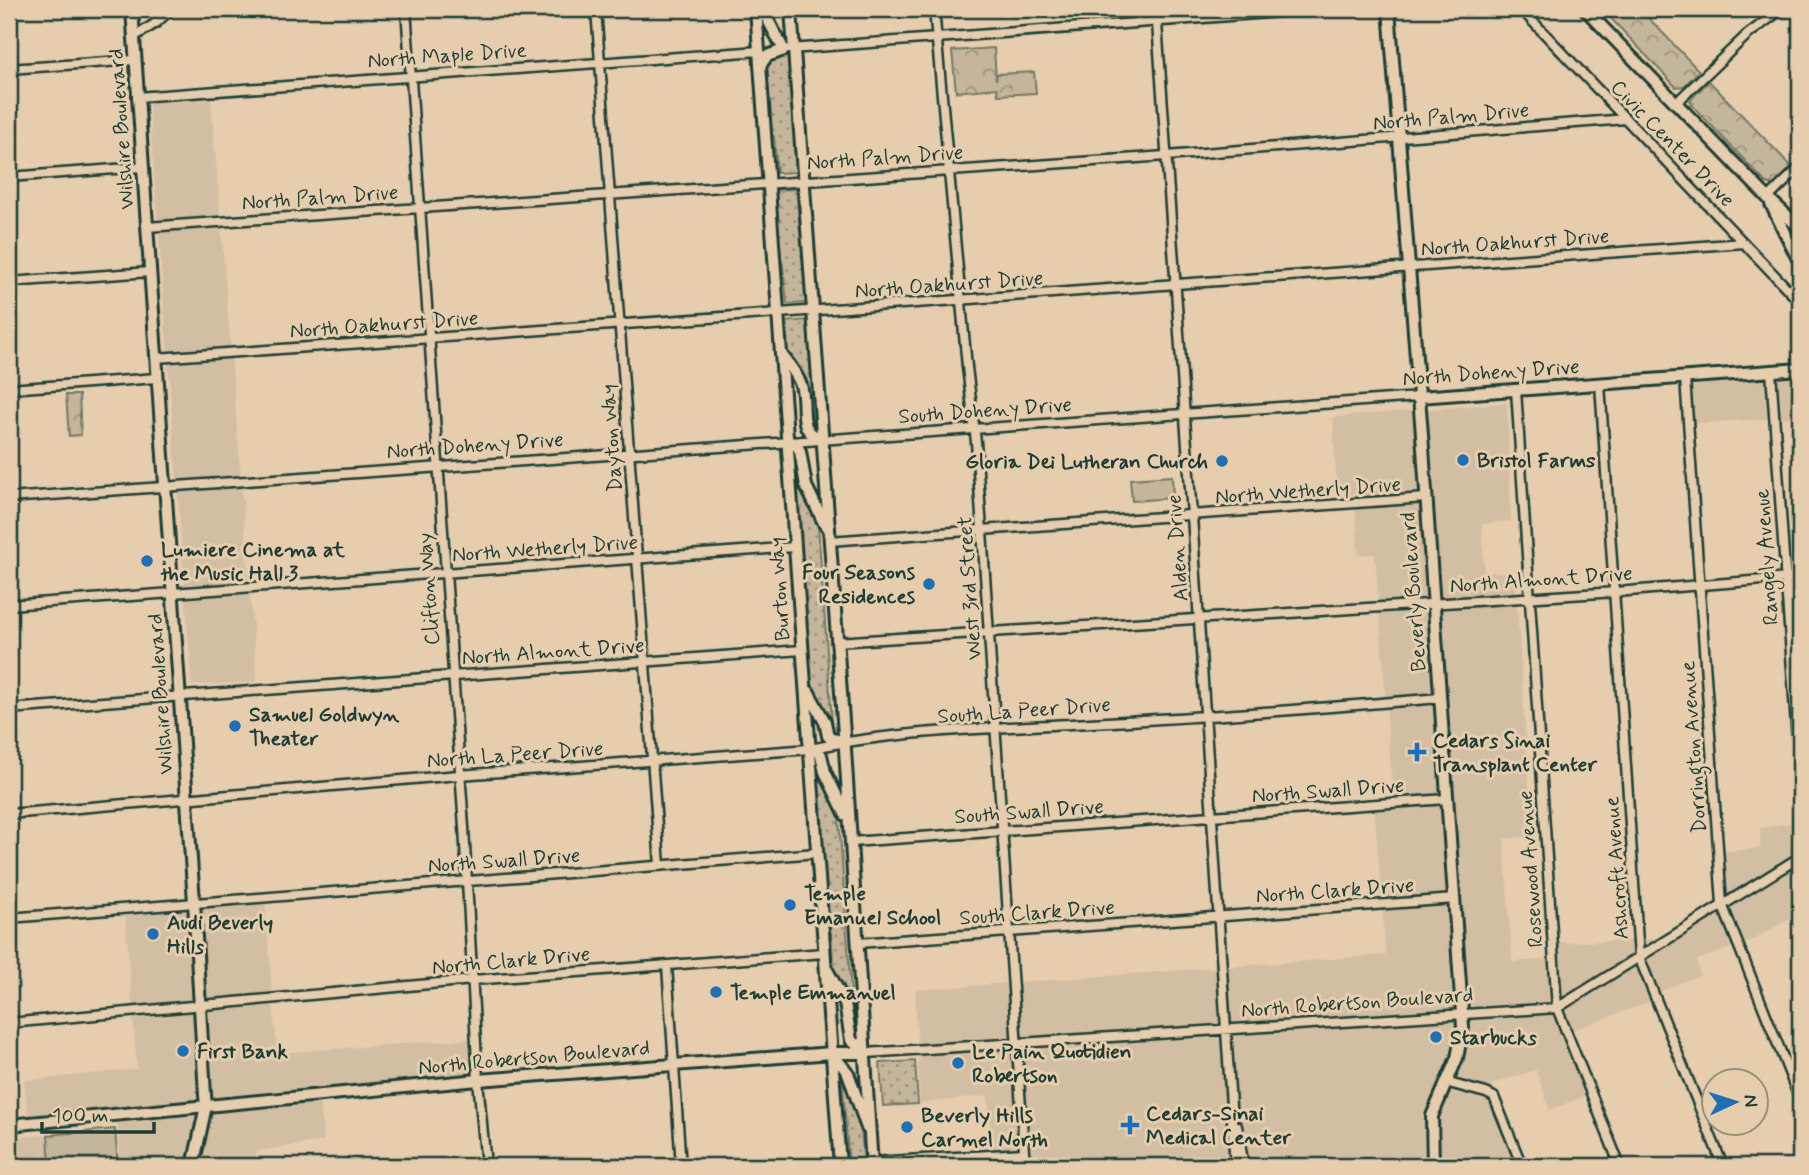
<svg xmlns="http://www.w3.org/2000/svg" width="1809" height="1175" font-family="Mynerve,sans-serif">
  <style>
    .built { fill: #d2bea2 }
    .grass { fill: url(#grass-dots); stroke: #727967; stroke-width: 2 }
    .forest { fill: url(#forest-crowns); stroke: #727967; stroke-width: 2 }
    .pitch { fill: #c5b59a; stroke: #727967; stroke-width: 2 }
    .lines { fill: none; stroke-linecap: round; stroke-linejoin: round }
    .minor-casing { stroke: #1f3d34; stroke-width: 13 }
    .major-casing { stroke: #1f3d34; stroke-width: 16 }
    .minor { stroke: #e6cdae; stroke-width: 8 }
    .major { stroke: #e6cdae; stroke-width: 10 }
    .poi-dot { fill: #1f6fb2; stroke: #e6cdae; stroke-width: 2.5 }
    .labels { text-anchor: middle; stroke-width: 6; stroke-linejoin: round; paint-order: stroke }
    .street-label { font-size: 21px; fill: #1f3d34; stroke: #e6cdae }
    .poi-label { font-size: 21px; font-weight: bold; fill: #1f3d34; stroke: #e6cdae; text-anchor: start }
  </style>
  <defs>
    <pattern id="grass-dots" width="8" height="8" patternUnits="userSpaceOnUse" patternTransform="scale(1.75)"><rect width="8" height="8" fill="#c5b59a"/><path d="M2 2h.1M6 6h.1" fill="none" stroke="#9f947e" stroke-width="1.8" stroke-linecap="round"/></pattern>
    <pattern id="forest-crowns" width="20" height="18" patternUnits="userSpaceOnUse" patternTransform="scale(1.75)"><rect width="20" height="18" fill="#c5b59a"/><path d="M2 6a3 3 0 1 1 6 0M12 15a3 3 0 1 1 6 0" fill="none" stroke="#9f947e"/></pattern>
  </defs>
  <rect width="100%" height="100%" fill="#e6cdae"/>
  <filter id="ink" filterUnits="userSpaceOnUse"><feTurbulence type="fractalNoise" baseFrequency=".0143" numOctaves="2"/><feDisplacementMap in="SourceGraphic" scale="14" xChannelSelector="R" yChannelSelector="G"/><feConvolveMatrix kernelMatrix="1 2 1 2 8 2 1 2 1" color-interpolation-filters="sRGB"/></filter>
  <g filter="url(#ink)">
    <path class="built" d="M211,100L257,682L192,685L149,103Z
      M1800,371V417L1688,424L1686,387Z
      M1507,403L1511,521L1482,524L1484,573L1515,572L1532,836L1504,839L1512,962L1555,959L1553,943L1666,939L1722,903L1718,852L1761,848L1760,828L1800,822V912L1755,939L1697,960L1700,975L1656,993L1657,999L1568,1032L1590,1094L1550,1110L1536,1070L1492,1084L1525,1166H993L988,1096L920,1103L915,990L1386,955L1374,801L1393,800L1375,554L1358,555L1355,494L1337,495L1333,417Z
      M265,902L277,1053L469,1039L473,1074L318,1090L324,1141L257,1151L253,1166H121L116,1107L28,1115L24,1081L137,1069L125,912Z
      M115,1129L118,1166H9V1138Z"/>
    <path class="grass" d="M790,54L798,172L777,173L774,137L771,132L766,64L776,55Z
      M796,189L800,232L804,241L808,303L787,304L783,265L780,258L775,190Z
      M809,320C811,344 819,406 810,426L786,346L784,322Z
      M797,456L817,511L833,735L810,684L794,467Z
      M817,756L838,805L854,1035L834,970L831,934L826,919L815,757Z
      M915,1061L918,1104L883,1106L880,1063Z
      M844,1069L861,1129L864,1166H849L842,1076Z"/>
    <path class="forest" d="M1602,9H1640L1699,71L1684,86L1676,87Z
      M994,48L996,80L997,74L1034,72L1036,93L998,95L997,88L956,92L952,51Z
      M1709,81L1792,167L1774,185L1766,183L1692,105L1690,100Z
      M66,395H79L81,435L69,436Z"/>
    <path class="pitch" d="M1172,476L1173,498L1132,501L1130,479Z
      M115,1129L118,1166H50L48,1135Z"/>
    <g class="lines">
      <defs>
        <path id="minor" d="M406,9L464,827L478,1080L486,1166
          M596,9L660,865
          M934,9L967,367L976,442L1025,1166
          M1156,9L1192,516L1235,1166
          M1521,9L1800,302
          M134,37L156,23L171,9
          M790,49L1322,9
          M9,69L135,60
          M137,97L759,51
          M1676,103L1747,35L1782,9
          M9,177L142,167
          M1768,198L1800,167
          M147,227L1166,156L1626,119
          M9,282L150,272
          M156,358L1744,243
          M1771,371L1800,783
          M1685,378L1722,904L1800,1100
          M1600,384L1639,957L1723,1166
          M9,389L157,378
          M1516,390L1557,1008L1620,1166
          M9,498L1419,397
          M829,541L1426,498
          M9,605L795,547
          M836,642L1616,592L1800,577
          M9,709L802,650
          M9,814L459,775L810,749C898,730 999,728 1090,723C1207,717 1324,708 1440,698
          M851,842L1447,799
          M9,918L817,853
          M858,943L1455,899
          M667,966L681,1166
          M9,1023L473,980L824,953
          M866,1053L1557,1008L1800,857
          M1445,1082L1486,1093L1494,1097L1522,1166
          M1237,1126L1244,1166
          M872,1162L1024,1153"/>
        <path id="major" d="M132,9L194,902L205,1095L206,1106L193,1166
          M756,9L840,1166
          M791,9L844,734L872,1166
          M1389,9L1423,448L1463,1027L1457,1058L1432,1116L1433,1166
          M1585,9L1768,198L1800,228
          M760,66L767,56L784,50L762,9
          M1771,204L1800,263
          M782,355C789,365 797,374 801,385C808,407 795,431 822,439
          M1419,397L1800,369
          M787,441L796,444L800,451L806,486L825,525
          M808,691L825,722L828,736L831,739L845,741
          M810,749L818,751L821,755L825,772L846,815
          M827,970L845,1003L851,1040L866,1053
          M832,1053L848,1073L867,1128
          M9,1125L478,1080L832,1053H866"/>
      </defs>
      <use href="#minor" class="minor-casing"/>
      <use href="#major" class="major-casing"/>
      <use href="#minor" class="minor"/>
      <use href="#major" class="major"/>
    </g>
  </g>
  <g class="poi-dot">
    <circle cx="1463" cy="460" r="7"/>
    <circle cx="1222" cy="461" r="7"/>
    <circle cx="147" cy="561" r="7"/>
    <circle cx="929" cy="584" r="7"/>
    <circle cx="235" cy="726" r="7"/>
    <path d="M1413.5 741.5h7v7h7v7h-7v7h-7v-7h-7v-7h7z"/>
    <circle cx="790" cy="905" r="7"/>
    <circle cx="153" cy="934" r="7"/>
    <circle cx="716" cy="992" r="7"/>
    <circle cx="1436" cy="1037" r="7"/>
    <circle cx="183" cy="1051" r="7"/>
    <circle cx="958" cy="1063" r="7"/>
    <path d="M1126.5 1114.5h7v7h7v7h-7v7h-7v-7h-7v-7h7z"/>
    <circle cx="907" cy="1127" r="7"/>
  </g>
  <g class="labels">
    <g class="street-label">
      <text transform="translate(447 55) rotate(-4)" y="7">North Maple Drive</text>
      <text transform="translate(1451 116) rotate(-5)" y="7">North Palm Drive</text>
      <text transform="translate(121 129) rotate(-94)" y="7">Wilshire Boulevard</text>
      <text transform="translate(1673 143) rotate(46)" y="7">Civic Center Drive</text>
      <text transform="translate(885 157) rotate(-4)" y="7">North Palm Drive</text>
      <text transform="translate(320 197) rotate(-4)" y="7">North Palm Drive</text>
      <text transform="translate(1515 242) rotate(-4)" y="7">North Oakhurst Drive</text>
      <text transform="translate(949 284) rotate(-4)" y="7">North Oakhurst Drive</text>
      <text transform="translate(384 324) rotate(-4)" y="7">North Oakhurst Drive</text>
      <text transform="translate(1491 372) rotate(-4)" y="7">North Doheny Drive</text>
      <text transform="translate(985 410) rotate(-4)" y="7">South Doheny Drive</text>
      <text transform="translate(611 438) rotate(-94)" y="7">Dayton Way</text>
      <text transform="translate(475 445) rotate(-4)" y="7">North Doheny Drive</text>
      <text transform="translate(1308 490) rotate(-4)" y="7">North Wetherly Drive</text>
      <text transform="translate(545 548) rotate(-4)" y="7">North Wetherly Drive</text>
      <text transform="translate(1177 548) rotate(-94)" y="7">Alden Drive</text>
      <text transform="translate(1766 557) rotate(-94)" y="7">Rangely Avenue</text>
      <text transform="translate(1541 579) rotate(-4)" y="7">North Almont Drive</text>
      <text transform="translate(969 588) rotate(-94)" y="7">West 3rd Street</text>
      <text transform="translate(428 589) rotate(-94)" y="7">Clifton Way</text>
      <text transform="translate(779 589) rotate(-94)" y="7">Burton Way</text>
      <text transform="translate(1413 592) rotate(-94)" y="7">Beverly Boulevard</text>
      <text transform="translate(553 651) rotate(-4)" y="7">North Almont Drive</text>
      <text transform="translate(160 694) rotate(-94)" y="7">Wilshire Boulevard</text>
      <text transform="translate(1024 710) rotate(-4)" y="7">South La Peer Drive</text>
      <text transform="translate(1693 747) rotate(-94)" y="7">Dorrington Avenue</text>
      <text transform="translate(515 754) rotate(-4)" y="7">North La Peer Drive</text>
      <text transform="translate(1328 790) rotate(-4)" y="7">North Swall Drive</text>
      <text transform="translate(1029 811) rotate(-4)" y="7">South Swall Drive</text>
      <text transform="translate(504 860) rotate(-4)" y="7">North Swall Drive</text>
      <text transform="translate(1616 868) rotate(-94)" y="7">Ashcroft Avenue</text>
      <text transform="translate(1530 869) rotate(-94)" y="7">Rosewood Avenue</text>
      <text transform="translate(1335 890) rotate(-4)" y="7">North Clark Drive</text>
      <text transform="translate(1037 912) rotate(-4)" y="7">South Clark Drive</text>
      <text transform="translate(511 960) rotate(-5)" y="7">North Clark Drive</text>
      <text transform="translate(1357 1002) rotate(-4)" y="7">North Robertson Boulevard</text>
      <text transform="translate(534 1057) rotate(-5)" y="7">North Robertson Boulevard</text>
    </g>
    <g class="poi-label">
      <text x="1477" y="467">Bristol Farms</text>
      <text x="1208" y="468" text-anchor="end">Gloria Dei Lutheran Church</text>
      <text x="161" y="556">Lumiere Cinema at<tspan x="161" dy="24">the Music Hall 3</tspan></text>
      <text x="915" y="579" text-anchor="end">Four Seasons<tspan x="915" dy="24">Residences</tspan></text>
      <text x="249" y="721">Samuel Goldwyn<tspan x="249" dy="24">Theater</tspan></text>
      <text x="1433" y="747">Cedars Sinai<tspan x="1433" dy="24">Transplant Center</tspan></text>
      <text x="804" y="900">Temple<tspan x="804" dy="24">Emanuel School</tspan></text>
      <text x="167" y="929">Audi Beverly<tspan x="167" dy="24">Hills</tspan></text>
      <text x="730" y="999">Temple Emmanuel</text>
      <text x="1450" y="1044">Starbucks</text>
      <text x="197" y="1058">First Bank</text>
      <text x="972" y="1058">Le Pain Quotidien<tspan x="972" dy="24">Robertson</tspan></text>
      <text x="1146" y="1120">Cedars-Sinai<tspan x="1146" dy="24">Medical Center</tspan></text>
      <text x="921" y="1122">Beverly Hills<tspan x="921" dy="24">Carmel North</tspan></text>
    </g>
  </g>
  <rect width="1809" height="1175" fill="none" stroke="#e6cdae" stroke-width="35"/>
  <rect x="18" y="18" width="1774" height="1140" fill="none" stroke="#1f3d34" stroke-width="2.5" filter="url(#ink)"/>
  <g transform="translate(1735 1102) rotate(86)"><circle r="33" fill="#e6cdae" stroke="#96937d" stroke-width="2"/>
  <path d="M0-5L12 26L0 18L-12 26Z" fill="#1f6fb2"/>
  <text y="-10" font-size="19" font-weight="bold" text-anchor="middle" fill="#1f3d34">N</text>
  </g>
  <path d="M42 1122v10h112v-10" fill="none" stroke="#1f3d34" stroke-width="3.5"/>
  <text x="52" y="1122" font-size="21" fill="#1f3d34" stroke="#e6cdae" stroke-width="5" paint-order="stroke">100 m</text>
</svg>
